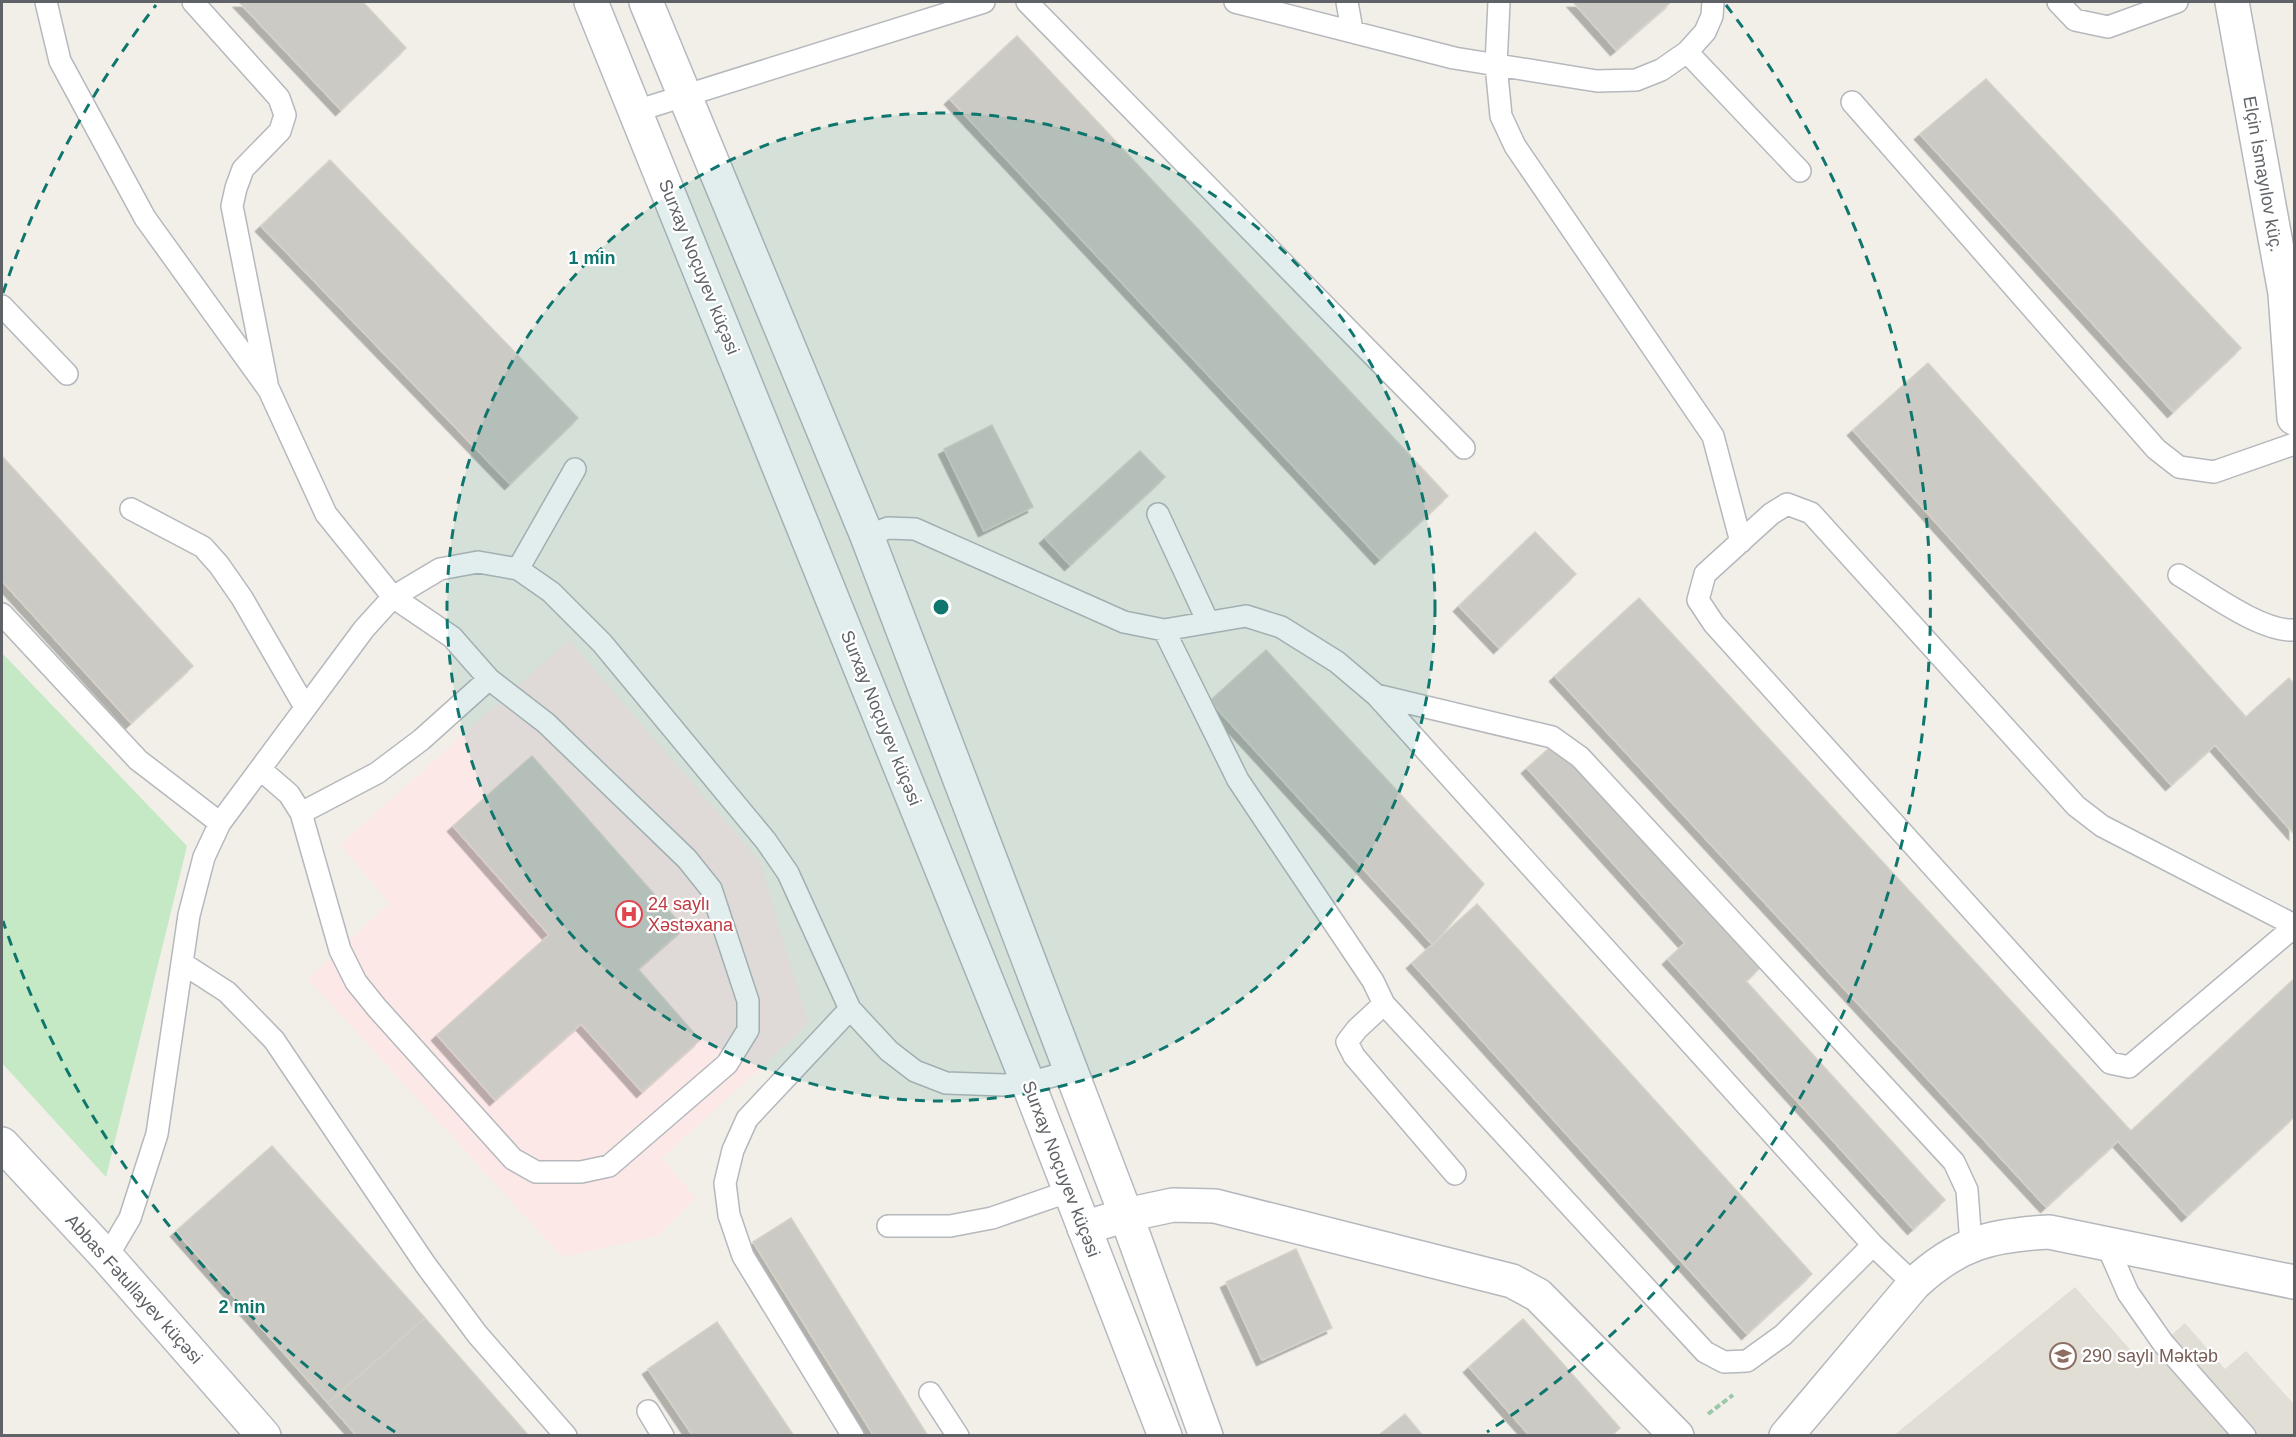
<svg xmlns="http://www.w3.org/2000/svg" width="2296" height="1437" font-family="Helvetica,sans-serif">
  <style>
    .education { fill: #e1ded6 }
    .medical { fill: #fce8e6 }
    .green { fill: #c5e8c5 }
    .building { fill: #cccac5; stroke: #d6d1c6; stroke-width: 1.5; filter: url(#shadow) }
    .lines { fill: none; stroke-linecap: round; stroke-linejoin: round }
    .lane-casing { stroke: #b5b8bc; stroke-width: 24 }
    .street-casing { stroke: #b5b8bc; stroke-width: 36 }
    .secondary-casing { stroke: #b6babf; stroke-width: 36 }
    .path { stroke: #9cc7a9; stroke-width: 4; stroke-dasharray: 6 3; stroke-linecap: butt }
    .lane { stroke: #fff; stroke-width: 21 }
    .street { stroke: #fff; stroke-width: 33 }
    .secondary { stroke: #fff; stroke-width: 33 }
    .ring { fill: none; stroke: #0f766e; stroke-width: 3; stroke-dasharray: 10 8 }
    .labels { text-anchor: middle; stroke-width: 4.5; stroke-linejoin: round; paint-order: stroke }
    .street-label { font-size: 18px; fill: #5f6368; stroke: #fff }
    .health-label { font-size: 18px; fill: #be3a42; stroke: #fff; text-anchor: start }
    .education-label { font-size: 18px; fill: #785e54; stroke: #fff; text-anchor: start }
    .centre { fill: #0f766e; stroke: #fff; stroke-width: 3 }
    .ring-label { font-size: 18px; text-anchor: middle; font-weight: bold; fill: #0f766e; stroke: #fff; stroke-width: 4.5; stroke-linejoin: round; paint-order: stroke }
  </style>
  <defs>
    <filter id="shadow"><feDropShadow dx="-5.5" dy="5.5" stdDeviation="0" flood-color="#0004"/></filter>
  </defs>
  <rect width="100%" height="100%" fill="#f1efe8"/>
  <path class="education" d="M2075,1287L2141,1362L2185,1323L2225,1369L2246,1351L2294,1404V1435L1893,1436Z"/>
  <path class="medical" d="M569,640L760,862L808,1024L662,1158L696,1198L658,1236L562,1257L308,979L389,903L340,845Z"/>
  <path class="green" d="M2,653L187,846L106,1177L2,1063Z"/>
  <path class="building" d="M239,2H363L406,48L341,110Z
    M1573,2H1671L1616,50Z
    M1017,36L1448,496L1380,559L950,99Z
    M1986,79L2241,348L2173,412L1920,134Z
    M330,160L578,418L510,484L261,226Z
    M1928,363L2246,717L2289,678L2294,684V834L2215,745L2171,785L1853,430Z
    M992,425L1033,507L984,531L944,449Z
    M1140,451L1165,477L1070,565L1045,538Z
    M2,456L193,666L131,723L2,581Z
    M1535,532L1576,574L1499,648L1459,606Z
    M1639,598L2131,1131L2294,979V1117L2187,1216L2118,1141L2046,1207L1555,676Z
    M1266,650L1484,884L1433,945L1210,701Z
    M1556,742L1760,968L1746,981L1945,1200L1913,1229L1668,959L1685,943L1527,768Z
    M532,756L684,928L638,969L700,1040L642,1092L581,1024L495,1100L437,1035L549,935L453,826Z
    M1477,904L1812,1274L1747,1334L1412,963Z
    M272,1146L425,1318L328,1403L176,1231Z
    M791,1218L928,1436H874L753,1242Z
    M1296,1249L1332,1328L1262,1360L1226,1282Z
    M425,1318L529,1436H357L328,1403Z
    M1523,1319L1620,1428L1611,1436H1530L1469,1367Z
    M717,1322L794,1436H693L648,1369Z
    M1405,1414L1423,1436H1378Z"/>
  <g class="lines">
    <defs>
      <path id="lane" d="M46,2L60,61L145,218L269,390L326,514L393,597L452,637L489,679L546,723L687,859L711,889L748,1001V1030L727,1064L609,1166L581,1172H536L513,1159L377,1008L356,982L340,950L301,813L289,794L260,769
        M193,2L279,98L285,115L280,131L243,169L236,188L232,206L267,383
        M1027,2L1464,448
        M1235,2L1454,58L1597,81L1636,80L1661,70L1687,52L1705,32L1712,16L1713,2
        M1347,2L1352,30
        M1499,2L1496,65L1501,116L1515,146L1713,436L1741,542
        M2058,2L2075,20L2108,27L2177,2
        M1687,52L1800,171
        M1852,102L2156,449L2179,467L2214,472L2294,444
        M636,111L984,2
        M2,306L67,374
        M131,509L203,547L219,565L242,598L305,707
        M1158,514L1208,622
        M867,536L888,528L915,529L1124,622L1164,630L1246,616L1281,627L1337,662L1376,695L1873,1245L1914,1284
        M518,569L575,469
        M2179,575C2208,592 2261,632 2294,630
        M2,614L138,760L220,823
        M1164,630L1238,780L1373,981L1384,1004L1705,1352L1724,1362L1747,1361L1783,1335L1873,1245
        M1376,695L1552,737L1580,757L1954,1162L1967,1190L1971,1245
        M301,813L377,773L421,740L489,679
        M2294,925L2102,826L2076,806L1811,513L1787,504L1771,514L1705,574L1698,600L1714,624L2110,1063L2129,1067L2294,927
        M182,963L227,992L274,1040L425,1264L477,1334L566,1436
        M1384,1004L1357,1029L1347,1042L1354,1056L1455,1174
        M850,1009L747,1119L733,1150L725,1183L729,1215L743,1256L853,1436
        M888,1226H950L992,1218L1070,1191
        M2107,1245L2128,1293L2163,1343L2245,1436
        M107,1257L130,1218L157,1134L189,915L204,857L220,823L364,629L393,597L440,569L478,562L518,569L551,592L602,643L766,841L788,873L850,1009L889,1051L915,1071L946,1083L1004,1085L1028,1083L1071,1071
        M930,1393L958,1436
        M648,1411L663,1436"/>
      <path id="street" d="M2232,2L2285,293L2294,418
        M1084,1228L1126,1215L1173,1205L1215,1206L1512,1281L1538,1295L1677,1436
        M1786,1436L1914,1284C1958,1243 1991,1235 2049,1232L2294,1282"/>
      <path id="secondary" d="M591,2L1028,1083L1165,1436
        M646,2L867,536L1126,1215L1206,1436
        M2,1144L107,1257L264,1436"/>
    </defs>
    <use href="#lane" class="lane-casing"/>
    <use href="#street" class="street-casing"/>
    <use href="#secondary" class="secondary-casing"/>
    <path class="path" d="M1708,1414L1733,1395"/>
    <use href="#lane" class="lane"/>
    <use href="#street" class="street"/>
    <use href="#secondary" class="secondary"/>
  </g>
  <circle cx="941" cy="607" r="494" fill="#0f766e" fill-opacity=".12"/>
  <g class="ring">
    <circle cx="941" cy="607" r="494"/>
    <path d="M395 1432A989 989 0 0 1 3 921M3 293A989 989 0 0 1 156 5M1726 5A989 989 0 0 1 1487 1432"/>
  </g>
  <defs>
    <symbol id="hospital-ring" viewBox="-11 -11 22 22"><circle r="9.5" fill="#fff" stroke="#e0444e" stroke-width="1.5"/><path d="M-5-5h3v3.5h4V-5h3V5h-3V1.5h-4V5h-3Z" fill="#e0444e"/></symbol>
    <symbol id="school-ring" viewBox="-11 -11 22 22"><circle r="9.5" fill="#fff" stroke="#8d6e63" stroke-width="1.5"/><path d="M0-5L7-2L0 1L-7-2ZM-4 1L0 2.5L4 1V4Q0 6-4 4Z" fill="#8d6e63"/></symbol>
  </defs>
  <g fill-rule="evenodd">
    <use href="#hospital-ring" x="614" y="899" width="30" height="30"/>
    <use href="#school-ring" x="2048" y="1341" width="30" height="30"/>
  </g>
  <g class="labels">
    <g class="street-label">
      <text transform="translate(2263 174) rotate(80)" y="6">Elçin İsmayılov küç.</text>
      <text transform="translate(699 267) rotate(68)" y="6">Surxay Noçuyev küçəsi</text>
      <text transform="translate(881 718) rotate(68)" y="6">Surxay Noçuyev küçəsi</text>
      <text transform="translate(1061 1169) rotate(69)" y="6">Surxay Noçuyev küçəsi</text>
      <text transform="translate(134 1289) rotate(48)" y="6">Abbas Fətullayev küçəsi</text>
    </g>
    <g class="health-label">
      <text x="648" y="910">24 saylı<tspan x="648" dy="21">Xəstəxana</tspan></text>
    </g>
    <g class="education-label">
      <text x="2082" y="1362">290 saylı Məktəb</text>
    </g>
  </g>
  <circle cx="941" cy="607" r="9" class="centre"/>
  <g class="ring-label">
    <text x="592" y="264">1 min</text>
    <text x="242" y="1313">2 min</text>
  </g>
  <rect width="2296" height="1437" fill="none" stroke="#5f6368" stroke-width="6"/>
</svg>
